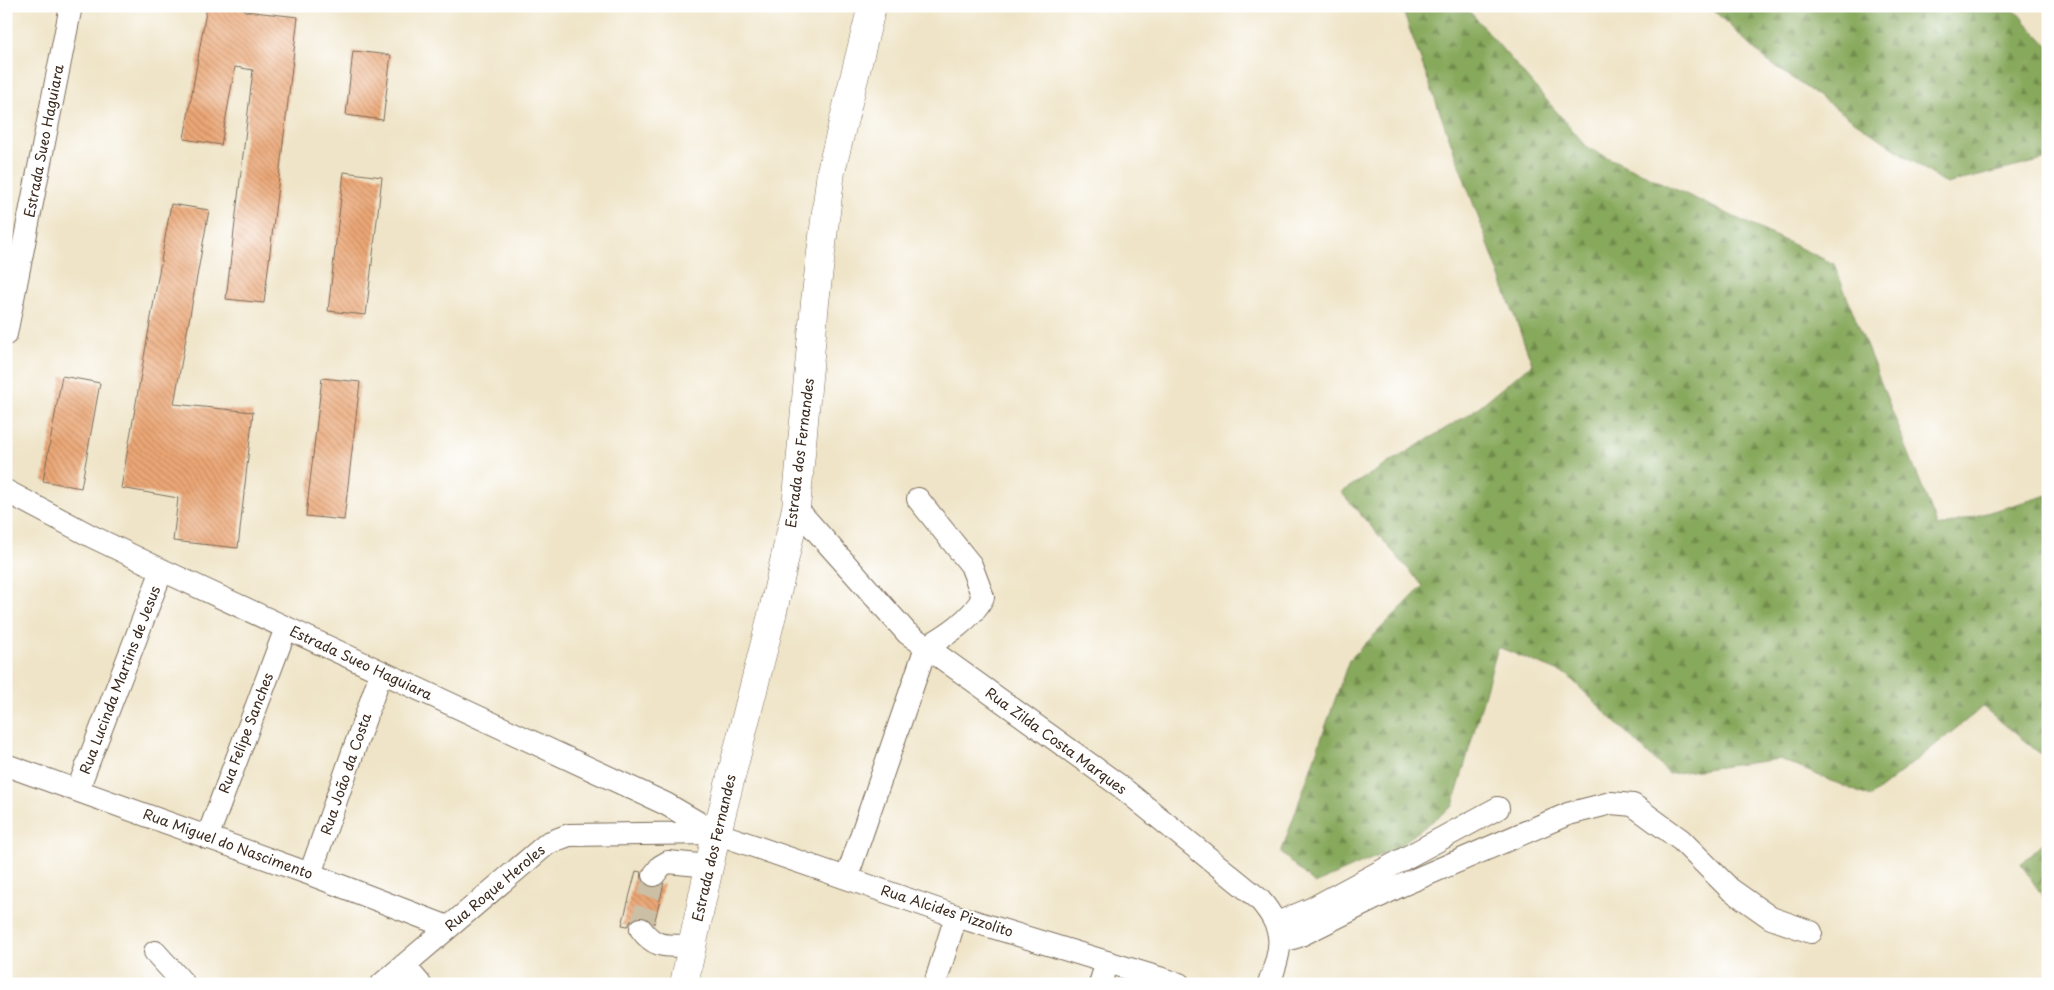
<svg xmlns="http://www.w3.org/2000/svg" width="2054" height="990" font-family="'Playpen Sans',sans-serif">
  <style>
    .forest { fill: url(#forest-firs); stroke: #616a3d }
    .building { fill: url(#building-back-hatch) }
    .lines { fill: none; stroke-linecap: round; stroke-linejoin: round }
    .minor-tunnel { stroke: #cbbfa5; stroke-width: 22; stroke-dasharray: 22 11; stroke-linecap: butt }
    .minor-casing { stroke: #7a6b59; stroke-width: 24 }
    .major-casing { stroke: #7a6b59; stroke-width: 29 }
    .minor { stroke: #fff; stroke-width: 22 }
    .major { stroke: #fff; stroke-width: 28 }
    .labels { text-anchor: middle; stroke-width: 4; stroke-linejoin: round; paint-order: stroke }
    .street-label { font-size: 14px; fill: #3b2a1e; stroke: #fff }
  </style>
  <defs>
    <pattern id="forest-firs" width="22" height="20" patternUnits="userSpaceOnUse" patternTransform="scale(1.25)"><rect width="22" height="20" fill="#87a95c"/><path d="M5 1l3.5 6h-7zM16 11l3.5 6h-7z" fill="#708a4b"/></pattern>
    <pattern id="building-back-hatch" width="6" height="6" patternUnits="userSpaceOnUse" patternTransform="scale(1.25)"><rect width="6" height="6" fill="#eca776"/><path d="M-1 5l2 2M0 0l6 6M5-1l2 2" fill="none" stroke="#c08860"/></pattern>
  </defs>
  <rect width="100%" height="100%" fill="#fff"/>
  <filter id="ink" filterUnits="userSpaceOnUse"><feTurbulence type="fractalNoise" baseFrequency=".02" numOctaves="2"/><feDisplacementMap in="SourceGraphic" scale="10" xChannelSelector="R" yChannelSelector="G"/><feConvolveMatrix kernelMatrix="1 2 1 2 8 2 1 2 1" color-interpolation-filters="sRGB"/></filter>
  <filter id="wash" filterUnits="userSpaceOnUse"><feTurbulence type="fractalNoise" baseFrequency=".0096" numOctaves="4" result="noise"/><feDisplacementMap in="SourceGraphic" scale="20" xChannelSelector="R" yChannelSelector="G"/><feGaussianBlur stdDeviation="1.12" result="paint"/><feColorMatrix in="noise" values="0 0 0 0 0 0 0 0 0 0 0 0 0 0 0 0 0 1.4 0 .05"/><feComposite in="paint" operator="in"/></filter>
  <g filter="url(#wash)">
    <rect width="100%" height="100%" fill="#efe4c7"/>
    <path class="forest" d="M1401,6H1465L1588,148L1834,264L1938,527L2048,495V760L1983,707L1870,797L1779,759L1669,774L1567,675L1498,647L1453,806L1396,848L1315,884L1281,853L1349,660L1423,586L1341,492L1471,413L1532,364Z
      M1709,6H2011L2048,46V159L1946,184L1766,60Z
      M2048,838V904L2021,864Z"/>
    <g id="blocks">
      <path class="building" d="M207,6H236L245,8V11L298,17L264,303L226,299L253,70L235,67L221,145L184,139Z
        M353,51L391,55L383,120L346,115Z
        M344,172L382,177L366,315L328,311Z
        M171,204L209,210L174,404L253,412L238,548L173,541L178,498L121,488Z
        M62,376L100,383L81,488L43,481Z
        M322,378L360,382L344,520L306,516Z
        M636,871L641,872L642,879L646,886L652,888L658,887L664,883L654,924L646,917L639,916L632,919L628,926L622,925Z"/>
    </g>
  </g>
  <g filter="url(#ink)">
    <use href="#blocks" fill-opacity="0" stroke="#7a6b59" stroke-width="1"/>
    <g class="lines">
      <path class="minor-tunnel" d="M641,929L654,875"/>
      <defs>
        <path id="minor" d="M6,334L71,6
          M6,491L93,537L162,570L666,804L716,833L956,916L1179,984
          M796,508L907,633L1120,786L1259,899C1287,931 1282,946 1269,984
          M6,765L310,874L448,927
          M78,789L162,570
          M207,838L286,628
          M310,874L381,673
          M654,875L661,866L668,862L709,866
          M847,877L926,647C947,635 972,619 983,597L971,565L918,499
          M1277,923L1311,909L1498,808
          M641,929C656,950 669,945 692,946
          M1280,942L1299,936L1400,886L1568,814L1611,803L1633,805L1681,840L1730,889L1771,918L1811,932
          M155,952L184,984
          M404,965L420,984
          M382,984L548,843L569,835L715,833
          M935,984L956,916
          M1100,984L1107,962"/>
        <path id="major" d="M684,984L714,844L773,611L796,508L815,302L831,171L872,6"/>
      </defs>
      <use href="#minor" class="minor-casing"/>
      <use href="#major" class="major-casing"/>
      <use href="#minor" class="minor"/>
      <use href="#major" class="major"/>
    </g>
  </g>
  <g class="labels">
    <g class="street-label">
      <text transform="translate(44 141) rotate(-79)" y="5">Estrada Sueo Haguiara</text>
      <text transform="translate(800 453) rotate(-83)" y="5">Estrada dos Fernandes</text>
      <text transform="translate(361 663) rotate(25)" y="5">Estrada Sueo Haguiara</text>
      <text transform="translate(120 680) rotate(-69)" y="5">Rua Lucinda Martins de Jesus</text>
      <text transform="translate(246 733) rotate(-69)" y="5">Rua Felipe Sanches</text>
      <text transform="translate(1056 741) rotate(36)" y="5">Rua Zilda Costa Marques</text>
      <text transform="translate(346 774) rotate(-71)" y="5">Rua João da Costa</text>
      <text transform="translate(228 844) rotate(20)" y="5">Rua Miguel do Nascimento</text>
      <text transform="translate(714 848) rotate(-77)" y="5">Estrada dos Fernandes</text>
      <text transform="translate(495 888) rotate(-40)" y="5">Rua Roque Heroles</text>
      <text transform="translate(947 911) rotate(18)" y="5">Rua Alcides Pizzolito</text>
    </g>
  </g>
  <rect width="2054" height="990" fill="none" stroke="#fff" stroke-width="25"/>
</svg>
